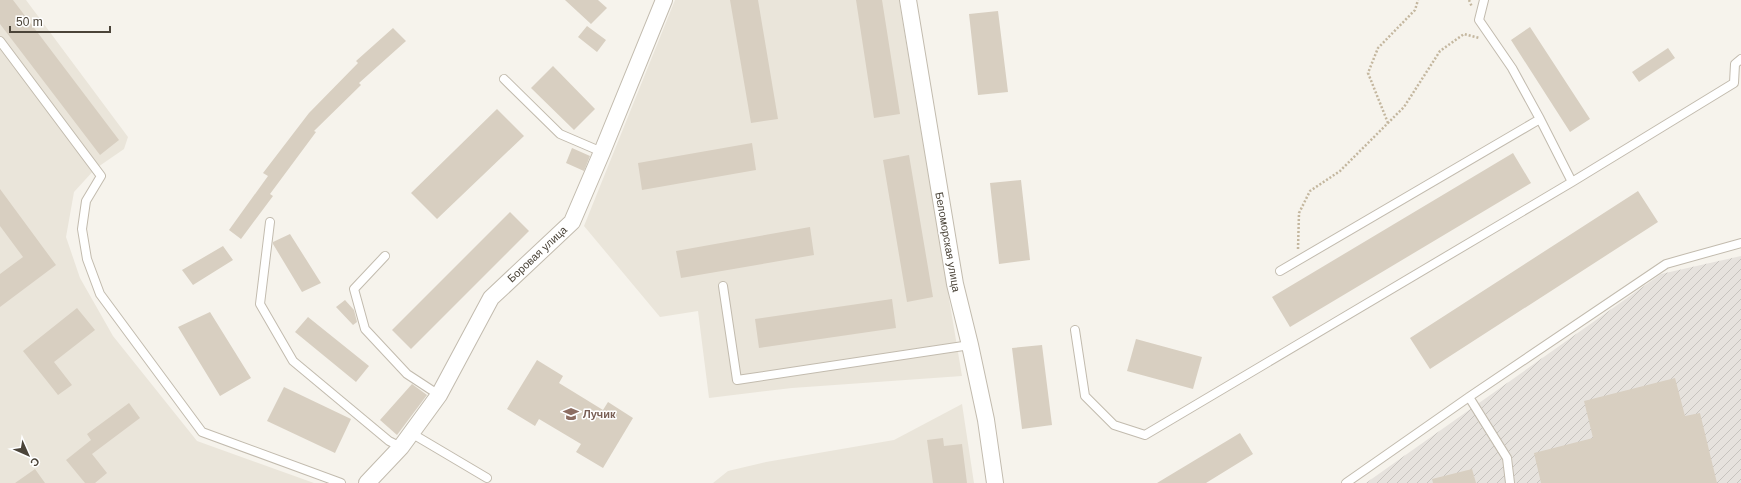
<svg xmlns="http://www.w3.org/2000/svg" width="1741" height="483" font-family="Helvetica,sans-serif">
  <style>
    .residential { fill: #eae5da }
    .industrial { fill: url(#industrial-furrows) }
    .building { fill: #d8cfc1 }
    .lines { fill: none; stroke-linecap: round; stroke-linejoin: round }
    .service-casing { stroke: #c2bbae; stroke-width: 10 }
    .minor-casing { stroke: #c2bbae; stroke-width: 18 }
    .path { stroke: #c4b79f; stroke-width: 2.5; stroke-dasharray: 2 2; stroke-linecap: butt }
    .service { stroke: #fff; stroke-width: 8 }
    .minor { stroke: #fff; stroke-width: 16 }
    .labels { text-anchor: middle; stroke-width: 3; stroke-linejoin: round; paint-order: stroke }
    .street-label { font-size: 11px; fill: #4b4439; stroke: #fff }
    .education-label { font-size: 11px; font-weight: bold; fill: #785e54; stroke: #fff; text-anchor: start }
  </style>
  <defs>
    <pattern id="industrial-furrows" width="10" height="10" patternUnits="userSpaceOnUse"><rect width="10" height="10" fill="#e6e2dd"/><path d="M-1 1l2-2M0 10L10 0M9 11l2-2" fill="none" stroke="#c7c3be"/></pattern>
  </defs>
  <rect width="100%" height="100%" fill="#f6f3ec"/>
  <path class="residential" d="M0,0H26L128,137L124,149L95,169L74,192L66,237L80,278L113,336L197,441L314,483H0Z
    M675,0H899L962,376L792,388L709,398L698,311L660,317L584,226Z
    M962,404L974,483H713L728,471L766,462L894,440Z"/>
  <path class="industrial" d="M1741,256V483H1366L1661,274Z"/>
  <path class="building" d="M0,0H13L119,140L100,155L0,24Z
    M565,0H598L607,8L591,24Z
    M730,0H758L778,119L751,123Z
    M856,0H882L900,114L874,118Z
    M998,11L1008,92L978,95L969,14Z
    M587,26L606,40L597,52L578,37Z
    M1530,27L1590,119L1570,132L1511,40Z
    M393,28L406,41L359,83L361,85L314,131L316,132L270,194L273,196L241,239L229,230L268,176L263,173L309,113L358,63L356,61Z
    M1668,48L1675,58L1639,82L1632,72Z
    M553,66L595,109L574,130L531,88Z
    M497,109L524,136L437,219L411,193Z
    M752,143L756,170L642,190L638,163Z
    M572,148L590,156L584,171L566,163Z
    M1513,153L1531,183L1290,327L1272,297Z
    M909,155L933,297L907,302L883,160Z
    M1021,180L1030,260L999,264L990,183Z
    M0,189L56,265L0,307V274L23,257L0,226Z
    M1638,191L1658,222L1430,369L1410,338Z
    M510,212L529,231L411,349L392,330Z
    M810,227L814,255L681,278L676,251Z
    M290,234L321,283L302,292L273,244V242Z
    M223,246L233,260L193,285L182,270Z
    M892,299L896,328L759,348L755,319Z
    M345,300L354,310L357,322L353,325L336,307Z
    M77,308L95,330L54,362L72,385L58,395L23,351Z
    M210,312L251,378L220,396L178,327Z
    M308,317L369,366L356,382L295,332Z
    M1136,339L1202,357L1193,389L1127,371Z
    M1042,345L1052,425L1022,429L1012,348Z
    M537,360L563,376L559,383L603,410L608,402L633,418L603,468L576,452L581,444L539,419L535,426L507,409Z
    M1675,378L1685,416L1700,413L1717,483H1541L1534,453L1593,438L1584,401Z
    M412,384L427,395L397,435L380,420Z
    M284,387L351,419L335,453L267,421Z
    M129,403L140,418L92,454L107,473L95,483H85L66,460L91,440L87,434Z
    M1240,433L1253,454L1206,483H1157Z
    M943,438L944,446L962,444L967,483H933L927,440Z
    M35,469L45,483H15Z
    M1472,469L1476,483H1433L1432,479Z"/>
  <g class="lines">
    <defs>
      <path id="service" d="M1484,0L1479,20L1512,68L1540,119
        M0,41L101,176L86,201L82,229L87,259L100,294L202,432L341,483
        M504,79L560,134L602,152
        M270,222L260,304L293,361L389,441L401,447
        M385,256L354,289L365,329L407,374L439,395
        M1280,271L1540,119L1572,182
        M723,286L737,380L970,345
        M1075,330L1085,396L1114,425L1145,435L1572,182L1734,83L1735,64L1741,59
        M1469,397L1507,458L1510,483
        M411,433L487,478
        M1346,483L1469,397L1666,264L1741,243"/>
      <path id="minor" d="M908,0L955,284L970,345L986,420L995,483
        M367,483L401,447L439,395L491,298L572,222L602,152L664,0"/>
    </defs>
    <use href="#service" class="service-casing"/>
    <use href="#minor" class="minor-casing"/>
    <path class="path" d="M1469,0L1472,7
      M1388,123L1368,73L1378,48L1415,10L1418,0
      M1298,249L1299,213L1310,191L1340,171L1404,107L1440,51L1464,34L1479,38"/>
    <use href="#service" class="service"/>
    <use href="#minor" class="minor"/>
  </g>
  <defs>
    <symbol id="school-bare" viewBox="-9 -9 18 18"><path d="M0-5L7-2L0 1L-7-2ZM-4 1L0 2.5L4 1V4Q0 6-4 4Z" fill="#8d6e63" stroke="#fff" stroke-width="2.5" paint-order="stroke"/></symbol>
  </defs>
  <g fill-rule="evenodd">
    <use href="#school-bare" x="560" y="403" width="22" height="22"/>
  </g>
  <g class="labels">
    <g class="street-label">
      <text transform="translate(948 242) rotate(80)" y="4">Беломорская улица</text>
      <text transform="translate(537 254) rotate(-43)" y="4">Боровая улица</text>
    </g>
    <g class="education-label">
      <text x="583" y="418">Лучик</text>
    </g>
  </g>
  <g transform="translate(28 455) rotate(135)" stroke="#ffffff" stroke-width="3" paint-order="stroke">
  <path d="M0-3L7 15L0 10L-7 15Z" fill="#4b4439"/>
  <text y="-6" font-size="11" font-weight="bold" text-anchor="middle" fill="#4b4439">С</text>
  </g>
  <path d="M10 26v6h100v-6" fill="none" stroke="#4b4439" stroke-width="2"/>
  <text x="16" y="26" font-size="12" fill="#4b4439" stroke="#ffffff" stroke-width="3" paint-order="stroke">50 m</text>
</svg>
